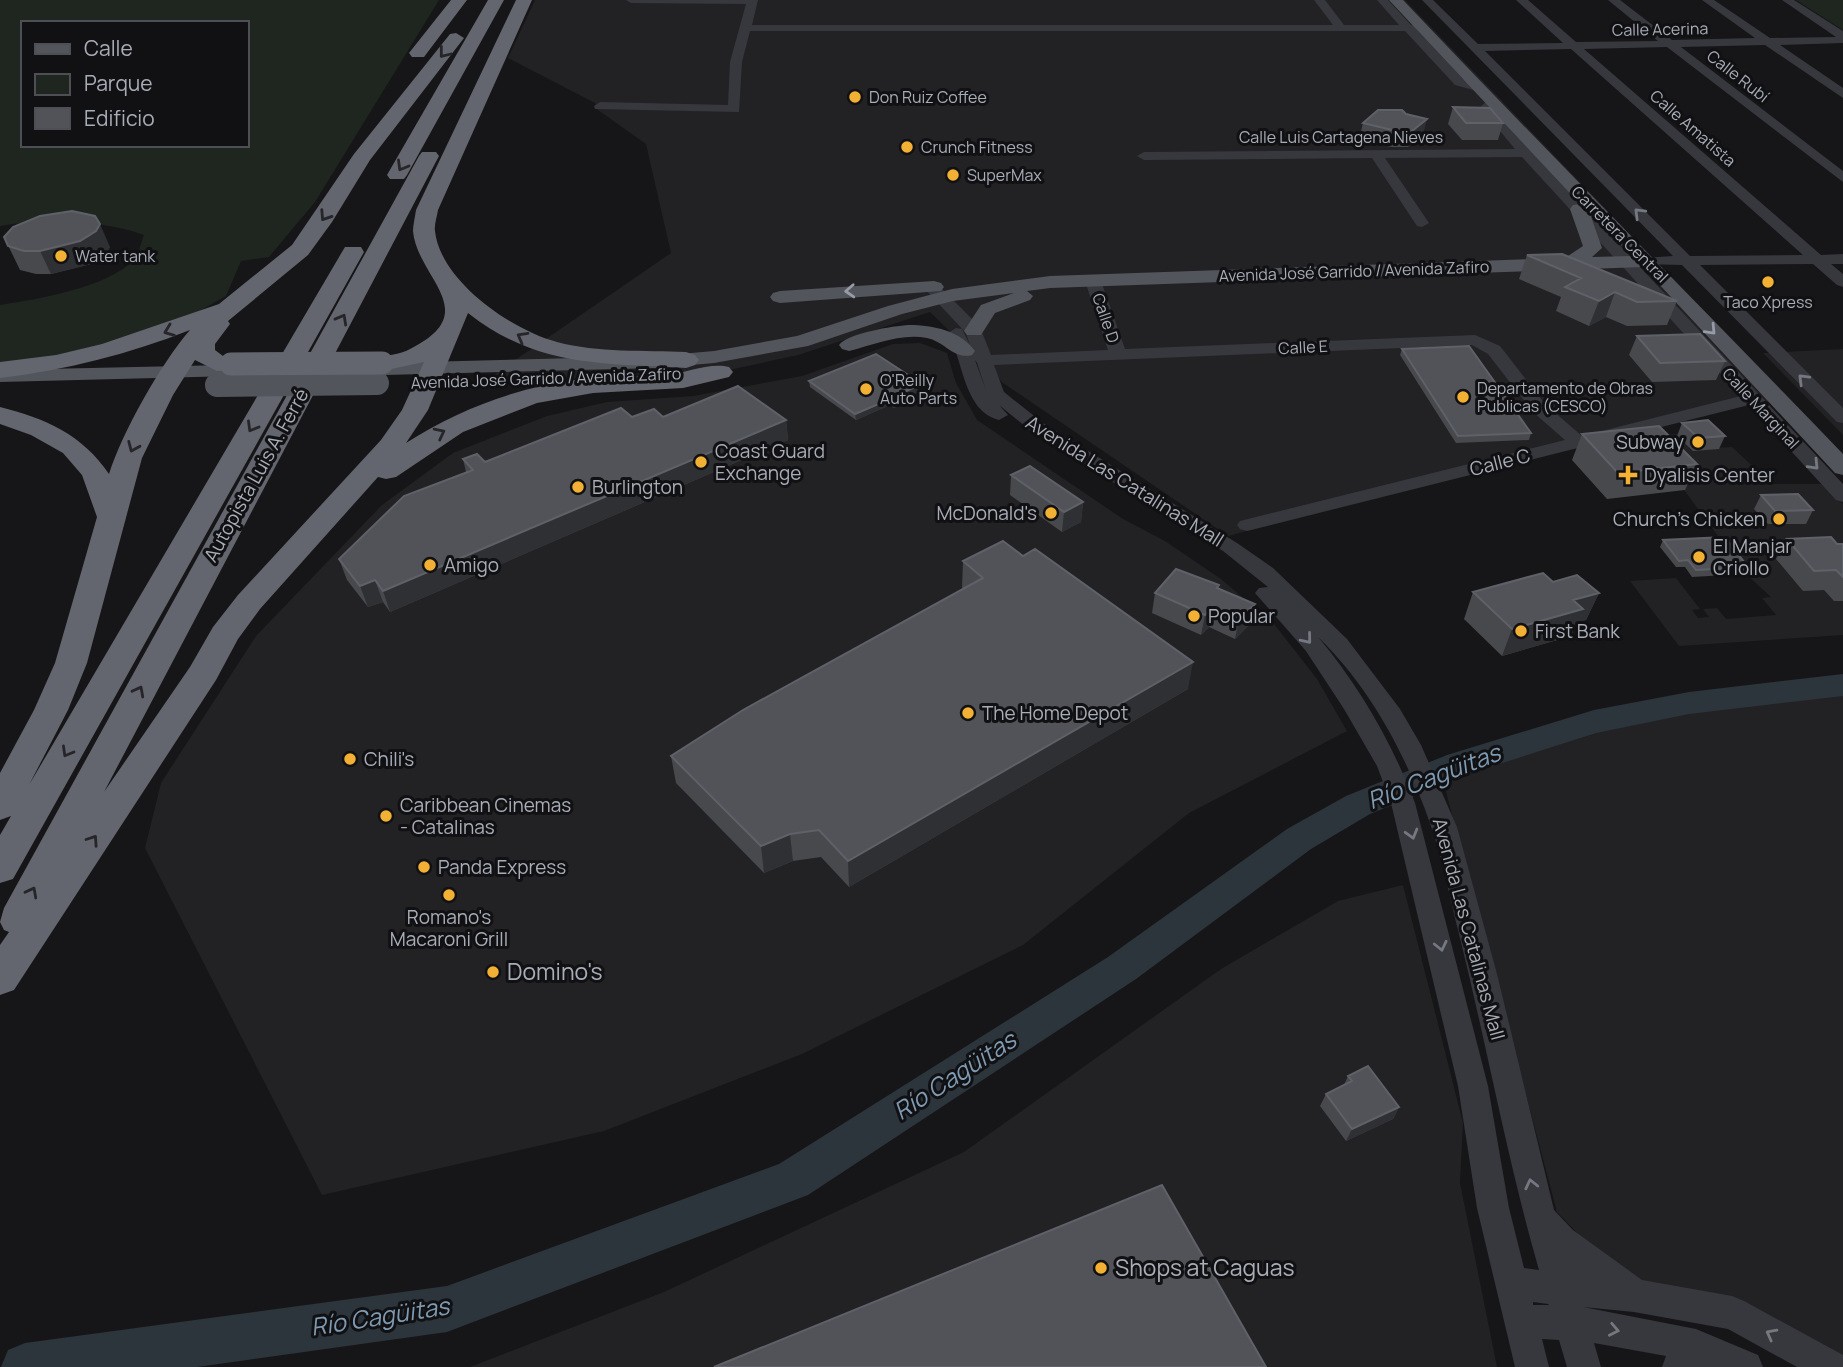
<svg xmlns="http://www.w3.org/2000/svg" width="1843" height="1367" font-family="Manrope,sans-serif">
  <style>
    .built { fill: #222225 }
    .green { fill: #1e261f; fill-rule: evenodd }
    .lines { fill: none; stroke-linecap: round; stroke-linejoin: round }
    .river { fill: #2c353c; fill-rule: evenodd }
    .minor { fill: #37383d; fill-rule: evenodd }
    .major { fill: #53555c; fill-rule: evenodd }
    .highway { fill: #63666e; fill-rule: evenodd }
    .major-bridge { stroke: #53555c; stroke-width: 24 }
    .highway-bridge { stroke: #63666e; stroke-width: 23 }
    .wall { fill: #47494d }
    .shaded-wall { fill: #2f3033 }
    .building { fill: #525359; stroke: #5f6168; stroke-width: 2 }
    .oneway { stroke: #26262a }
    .oneway2 { stroke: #757881 }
    .oneway3 { stroke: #979ba6 }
    .poi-dot { fill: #f2b134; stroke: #111113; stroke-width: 2.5 }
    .labels { text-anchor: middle; stroke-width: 6; stroke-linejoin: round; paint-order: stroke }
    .far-street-label { font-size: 16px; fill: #a8adb8; stroke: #111113 }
    .far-poi-label { font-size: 16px; fill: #a8adb8; stroke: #111113; text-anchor: start }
    .poi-label { font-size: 19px; fill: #a8adb8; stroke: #111113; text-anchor: start }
    .street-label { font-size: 19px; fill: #a8adb8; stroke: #111113 }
    .near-poi-label { font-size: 23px; fill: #a8adb8; stroke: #111113; text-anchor: start }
    .near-water-label { font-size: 24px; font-style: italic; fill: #7f9bb3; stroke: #111113 }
  </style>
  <rect width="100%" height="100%" fill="#161618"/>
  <path class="built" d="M535,0H1405L1794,405L1751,400L1685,414L1228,536L1003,383L930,312L798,355L720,372L482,383L671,253L646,144L598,110L595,103L508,58Z
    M920,343L947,353L956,383L977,420L1123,519L1165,541L1221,579L1274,624L1317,679L1347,731L1189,813L1023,945L802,1054L604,1131L322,1195L145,848L161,783L256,636L382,505L453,453L547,416L607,402L693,396L802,376L893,344Z
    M1843,349V435L1763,353Z
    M1678,434L1691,449L1732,447L1772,484H1823L1843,504V635L1679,646L1630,581L1676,578L1700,609L1692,610L1698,618L1709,617L1703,609L1717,608L1726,619L1776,615L1762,598L1771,597L1746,574L1682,487L1690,484L1658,445L1633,437Z
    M1843,686V1358L1621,1278L1557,1212L1444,784L1666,701Z
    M1403,885L1463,1123L1460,1183L1497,1367H470L664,1292L964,1152L1221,969L1338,901Z"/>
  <path class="green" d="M0,0H439L315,202L269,257L241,261L226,296L180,322L112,344L49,358L0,364V305C38,299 106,288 134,260C139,254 141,242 144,235C105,220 42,218 0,226ZM23,23H247V145H23Z
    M1796,0H1843V30Z"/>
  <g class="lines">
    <path class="river" d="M1843,674V696L1689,714L1596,733L1471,773L1370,814L1311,849L1136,979L808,1195L447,1332L197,1367H1L8,1350L25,1343L447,1286L779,1164L1108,957L1287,829L1346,796L1447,755L1594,710L1689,692Z"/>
    <path class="minor" d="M626,0H758L752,25H1333L1314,0H1325L1344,25H1399L1377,0H1388L1411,25L1426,26V30L1418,31L1463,79L1483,87L1477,91L1455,85L1405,31H750L742,62L739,112L595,109L594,106L600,102L728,105L730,62L746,4L631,3Z
      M1422,0H1433L1478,44L1563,43L1516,0H1528L1576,42L1658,41L1608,0H1620L1672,40L1755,38L1702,0H1714L1770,38L1836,37L1782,0H1794L1843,31V43L1780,45L1843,88V98L1765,45L1681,47L1843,171V182L1667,47L1584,49L1821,255L1843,254V264H1831L1843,274V287L1837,285L1813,264L1700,265L1843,408V423L1837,422L1682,265L1643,264L1640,261L1643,258L1673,256ZM1571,49L1803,255L1690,256L1485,51Z
      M1491,98L1497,102L1493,107L1530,149L1542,150L1544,153L1537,157L1843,484V502L1836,500L1749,405L1247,531L1240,529L1237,525L1240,521L1565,440L1533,412L1488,354L1472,345L994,365L1004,392L1043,423L1237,543L1273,568L1347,639L1400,709L1421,745L1457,827L1497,974L1554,1210L1573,1230L1642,1280L1732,1296L1744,1301L1843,1355V1367H1797L1728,1329L1634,1312L1583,1307L1696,1329L1758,1355L1763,1367H1662L1666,1356L1594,1343L1601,1367H1567L1559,1340L1542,1339L1549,1367H1515L1477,1208L1458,1086L1391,803L1377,766L1344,709L1306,651L1255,593L1259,588L1268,587L1223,551L1031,431L999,405L1008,415L999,420C963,411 963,358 948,333L956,328L962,329L970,345L966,333L923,287L931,282L937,284L980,327L991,355L1108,350L1085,281L1093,276L1101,281L1125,349L1475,335L1500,346L1545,404L1582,436L1741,396L1522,157L1385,158L1429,223L1422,227L1417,226L1372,158L1144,160L1137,156L1144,152L1515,149L1480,107ZM975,360L977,363L986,390ZM1318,637C1371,688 1407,757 1431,826C1443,861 1450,899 1459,934C1487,1046 1507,1159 1539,1270L1524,1268L1509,1208L1488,1086L1415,803C1393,745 1359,685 1318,637ZM1533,1302L1548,1304L1549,1305H1533Z"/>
    <path class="major" d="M1389,0H1403C1548,153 1697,302 1843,454V475L1835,473L1643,267L1050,288L1027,291L1033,296L1030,300L995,313L981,335H967L964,331L981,305L1014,293L953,301L902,314L808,346L714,363L657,368L385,375L377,374L374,369L377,364L385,363L657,356L714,351L797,336L888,306L952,289L1050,276L1565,258L1583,246L1570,209L1573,205L1580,204ZM1590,214L1632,256L1592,257L1602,248Z
      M934,281L941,283L944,287L941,291L780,303L773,301L770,297L773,293L780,291Z
      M909,325C933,325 961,331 975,351L972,355C954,360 944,341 927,338C900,333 874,345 849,351L842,349L839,345C848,333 893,326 909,325Z
      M226,365L234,366L237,371L234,376L0,382V370Z"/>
    <path class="highway" d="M451,0H467L424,57H412L409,53Z
      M488,0H504L407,175L404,179H390L387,175Z
      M516,0H532L438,210C437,217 434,225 435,231C440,281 513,331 557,342C598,353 644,350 686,352L695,355L699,360L695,365L686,368C602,363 538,368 468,313L428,410L406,443C459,409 518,387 581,379C609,376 638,377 666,375C686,373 710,362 729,367L733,372L729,377L683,388L593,393L537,403L463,432L396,477L386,479L378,477L260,609L238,639L216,680L14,990L0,995V945L9,932L4,930L0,922L4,908L419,156L422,152H436L439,156L104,792L190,667L213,627L238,595L381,440L402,410L424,362L382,371L373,368L369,363L373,358C385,355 400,355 410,349C485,312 417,278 413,231C413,225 415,217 416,210Z
      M456,33L464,38L370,160L332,222L308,255L228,321L230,324L215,344V350L223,356L240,359L244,364L240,369L217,371L195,360L173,395L142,458L87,663L68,710L29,785L342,252L345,247H361L364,252L13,879L0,883V835L11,816L0,820V773L34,710L55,663L97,517L82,475L63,453L31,435L0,424V407C45,418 83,435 109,474C122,433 161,363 190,330C129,354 66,370 0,378V362L56,355L102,344L219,304L292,245L354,154L450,34Z"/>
    <path class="major-bridge" d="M217,385L377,383"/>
    <path class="highway-bridge" d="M231,364L382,363"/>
  </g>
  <path class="wall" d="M1453,107L1503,123L1498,140H1462L1448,124Z
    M1406,114L1423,135L1408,147H1392L1359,140L1363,123Z
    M4,237L110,247L106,254L91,264L51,274H36L20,270Z
    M1527,255L1677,301L1667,325L1627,326L1606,317L1589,326L1556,311L1561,297L1519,279Z
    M1637,336L1725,361L1716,380L1652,382L1629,355Z
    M1402,349L1531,433L1529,440L1456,443L1400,355Z
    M809,381L922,390L909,396V401L894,408L890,405L856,420L810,387Z
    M632,417L786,420L788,440L390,612L383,602L368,607L347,580L339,559L466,472L463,459L485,462Z
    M1682,423L1725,436L1719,449L1693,451L1677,436Z
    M1582,434L1697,464L1685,490L1607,499L1572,460Z
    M1011,475L1083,502L1081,522L1062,532L1010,495Z
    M1761,495L1813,510L1806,524H1768L1754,509Z
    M1787,539L1843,544V601H1834L1824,590L1803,591L1776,559Z
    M1663,540L1748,567L1744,574L1692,577L1685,567H1676L1660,547Z
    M963,561L1188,689L849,887L821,857L793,861L764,873L676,783L671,756L964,589L962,588Z
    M1553,582L1599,593L1586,620L1577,622L1571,636L1502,656L1464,619L1473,592Z
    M1218,588L1250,624L1235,639L1209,627L1201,635L1152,613L1155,593Z
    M1348,1076L1399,1107L1393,1119L1346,1141L1320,1106L1326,1094L1344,1085Z"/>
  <path class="shaded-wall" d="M1427,119L1423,135L1408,147L1412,131Z
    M100,224L110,247L106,254L91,264L51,274L40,251Z
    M1615,292L1606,317L1589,326L1599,301Z
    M922,384V390L909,396V401L894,408V401L904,392Z
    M890,399V405L856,420L855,414Z
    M786,420L788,440L390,612L383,591Z
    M1083,502L1081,522L1062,532L1064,512Z
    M375,580L383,602L368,607L360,586Z
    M1599,593L1586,620L1577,622L1571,636L1502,656L1512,629L1573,600Z
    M1255,604L1250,624L1235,639L1239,619Z
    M1213,607L1209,627L1201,635L1205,615Z
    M1193,662L1188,689L849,887L848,861Z
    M790,834L793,861L764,873L761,846Z
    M1399,1107L1393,1119L1346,1141L1352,1129Z"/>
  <path class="building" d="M1453,107L1490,108L1503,123H1466Z
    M1378,110H1402L1406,114L1427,119L1412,131H1396L1363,123Z
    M72,211L95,216L100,224L96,231L80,241L40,251H24L8,246L4,237L13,227L40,216Z
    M1562,254L1677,301L1637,302L1615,292L1599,301L1565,287L1581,278L1527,255Z
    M1700,334L1725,361L1660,363L1637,336Z
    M1469,346L1531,433L1458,436L1402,349Z
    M876,354L922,384L904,392L909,395L894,401L890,399L855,414L809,381Z
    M738,386L786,420L383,591L375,580L360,586L339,559L404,496L473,470L463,459L477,454L485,462L621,408L632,417L654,409L663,417Z
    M1708,420L1725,436L1699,438L1682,423Z
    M1659,426L1697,464L1618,473L1582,434Z
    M1030,466L1083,502L1064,512L1011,475Z
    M1798,494L1813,510L1775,511L1761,495Z
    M1725,537L1748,567L1696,570L1688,560L1679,561L1663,540Z
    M1831,537L1837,544H1843V577L1836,570L1814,571L1787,539Z
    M1003,541L1023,556L1035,549L1193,662L848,861L819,830L790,834L761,846L671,756L743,710L983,578L963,561Z
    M1176,569L1219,585L1217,588L1255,604L1239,619L1213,607L1205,615L1155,593Z
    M1543,573L1553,582L1577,575L1599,593L1573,600L1583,609L1512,629L1473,592Z
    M1368,1066L1399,1107L1352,1129L1326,1094L1352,1081L1348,1076Z
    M1162,1185L1266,1367H714Z"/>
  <defs><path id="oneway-chevron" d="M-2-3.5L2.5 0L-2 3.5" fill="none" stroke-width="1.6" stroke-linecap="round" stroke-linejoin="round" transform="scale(1.75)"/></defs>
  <g class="oneway">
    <use href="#oneway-chevron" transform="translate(444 53) rotate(128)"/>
    <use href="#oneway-chevron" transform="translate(402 166) rotate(120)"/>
    <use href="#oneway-chevron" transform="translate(325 216) rotate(123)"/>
    <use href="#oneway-chevron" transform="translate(342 319) rotate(-61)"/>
    <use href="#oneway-chevron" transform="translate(169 331) rotate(159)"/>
    <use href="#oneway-chevron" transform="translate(522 337) rotate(-151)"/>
    <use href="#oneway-chevron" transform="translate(252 427) rotate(120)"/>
    <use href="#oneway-chevron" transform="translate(440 433) rotate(-27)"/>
    <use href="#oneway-chevron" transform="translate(133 447) rotate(113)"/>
    <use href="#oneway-chevron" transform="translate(139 691) rotate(-62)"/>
    <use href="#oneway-chevron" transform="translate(67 752) rotate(120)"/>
    <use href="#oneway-chevron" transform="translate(93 840) rotate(-56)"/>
    <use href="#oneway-chevron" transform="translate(32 892) rotate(-62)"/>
  </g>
  <g class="oneway2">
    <use href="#oneway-chevron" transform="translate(1639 213) rotate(-135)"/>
    <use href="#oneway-chevron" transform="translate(1803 379) rotate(-135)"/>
    <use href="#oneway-chevron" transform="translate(1814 465) rotate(46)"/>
    <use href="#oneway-chevron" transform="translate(1307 639) rotate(51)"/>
    <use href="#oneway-chevron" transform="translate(1412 834) rotate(74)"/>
    <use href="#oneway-chevron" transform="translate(1441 946) rotate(77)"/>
    <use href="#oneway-chevron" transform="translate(1531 1184) rotate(-103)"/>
    <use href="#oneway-chevron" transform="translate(1614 1330) rotate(11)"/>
    <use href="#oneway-chevron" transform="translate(1771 1334) rotate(-152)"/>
  </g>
  <g class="oneway3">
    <use href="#oneway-chevron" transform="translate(850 291) rotate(177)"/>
    <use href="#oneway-chevron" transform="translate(1711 330) rotate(47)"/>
  </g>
  <g class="poi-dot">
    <circle cx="855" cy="97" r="7"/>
    <circle cx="907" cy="147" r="7"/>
    <circle cx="953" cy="175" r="7"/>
    <circle cx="61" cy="256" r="7"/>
    <circle cx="1768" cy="282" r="7"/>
    <circle cx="866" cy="389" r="7"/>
    <circle cx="1463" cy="397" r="7"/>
    <circle cx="1698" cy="442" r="7"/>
    <circle cx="701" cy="462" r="7"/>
    <path d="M1624.5 464.5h7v7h7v7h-7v7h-7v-7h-7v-7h7z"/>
    <circle cx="578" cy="487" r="7"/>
    <circle cx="1051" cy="513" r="7"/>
    <circle cx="1779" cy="519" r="7"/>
    <circle cx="1699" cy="557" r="7"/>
    <circle cx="430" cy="565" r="7"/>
    <circle cx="1194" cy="616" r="7"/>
    <circle cx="1521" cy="631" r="7"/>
    <circle cx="968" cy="713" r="7"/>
    <circle cx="350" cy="759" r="7"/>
    <circle cx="386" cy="816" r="7"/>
    <circle cx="424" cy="867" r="7"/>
    <circle cx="449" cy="895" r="7"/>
    <circle cx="493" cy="972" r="7"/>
    <circle cx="1101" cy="1268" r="7"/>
  </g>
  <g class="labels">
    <g class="far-street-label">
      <text transform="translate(1660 29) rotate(-1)" y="6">Calle Acerina</text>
      <text transform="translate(1738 76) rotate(38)" y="6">Calle Rubí</text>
      <text transform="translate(1693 128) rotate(41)" y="6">Calle Amatista</text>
      <text x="1341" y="143">Calle Luis Cartagena Nieves</text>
      <text transform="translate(1620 234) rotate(45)" y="6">Carretera Central</text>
      <text transform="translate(1354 271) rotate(-2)" y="6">Avenida José Garrido / Avenida Zafiro</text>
      <text transform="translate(1106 318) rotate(71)" y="6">Calle D</text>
      <text transform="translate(1303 347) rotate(-3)" y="6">Calle E</text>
      <text transform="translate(546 378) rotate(-2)" y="6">Avenida José Garrido / Avenida Zafiro</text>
      <text transform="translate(1761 408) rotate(47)" y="6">Calle Marginal</text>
    </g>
    <g class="far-poi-label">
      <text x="869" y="103">Don Ruiz Coffee</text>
      <text x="921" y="153">Crunch Fitness</text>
      <text x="967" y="181">SuperMax</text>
      <text x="75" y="262">Water tank</text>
      <text x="1768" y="308" text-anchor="middle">Taco Xpress</text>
      <text x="880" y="386">O'Reilly<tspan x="880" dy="18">Auto Parts</tspan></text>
      <text x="1477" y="394">Departamento de Obras<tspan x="1477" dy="18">Publicas (CESCO)</tspan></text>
    </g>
    <g class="poi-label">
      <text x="1684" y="449" text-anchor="end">Subway</text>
      <text x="715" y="458">Coast Guard<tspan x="715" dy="22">Exchange</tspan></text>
      <text x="1644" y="482">Dyalisis Center</text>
      <text x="592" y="494">Burlington</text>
      <text x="1037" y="520" text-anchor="end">McDonald's</text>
      <text x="1765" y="526" text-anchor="end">Church's Chicken</text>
      <text x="1713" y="553">El Manjar<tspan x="1713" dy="22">Criollo</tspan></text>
      <text x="444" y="572">Amigo</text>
      <text x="1208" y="623">Popular</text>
      <text x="1535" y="638">First Bank</text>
      <text x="982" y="720">The Home Depot</text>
      <text x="364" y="766">Chili's</text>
      <text x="400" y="812">Caribbean Cinemas<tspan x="400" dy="22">- Catalinas</tspan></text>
      <text x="438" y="874">Panda Express</text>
      <text x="449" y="924" text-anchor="middle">Romano's<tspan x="449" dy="22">Macaroni Grill</tspan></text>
    </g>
    <g class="street-label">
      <text transform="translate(1500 462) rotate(-14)" y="7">Calle C</text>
      <text transform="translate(256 475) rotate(-61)" y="7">Autopista Luis A. Ferré</text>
      <text transform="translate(1125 481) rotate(32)" y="7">Avenida Las Catalinas Mall</text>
      <text transform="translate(1469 929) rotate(75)" y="7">Avenida Las Catalinas Mall</text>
    </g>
    <g class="near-poi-label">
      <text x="507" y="980">Domino's</text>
      <text x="1115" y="1276">Shops at Caguas</text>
    </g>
    <g class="near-water-label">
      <text transform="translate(1434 777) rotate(-21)" y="8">Río Cagüitas</text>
      <text transform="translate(955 1076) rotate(-33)" y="8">Río Cagüitas</text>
      <text transform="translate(380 1317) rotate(-9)" y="8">Río Cagüitas</text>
    </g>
  </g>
  <rect x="21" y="21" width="228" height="126" fill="#111113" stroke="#4d4f55" stroke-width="2"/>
  <rect x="35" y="44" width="35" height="10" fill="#53555c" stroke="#4d4f55" stroke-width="2"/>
  <text x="84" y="56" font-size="21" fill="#a8adb8">Calle</text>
  <rect x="35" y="74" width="35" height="21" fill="#1e261f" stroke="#4d4f55" stroke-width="2"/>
  <text x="84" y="91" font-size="21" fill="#a8adb8">Parque</text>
  <rect x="35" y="108" width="35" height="21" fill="#525359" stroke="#4d4f55" stroke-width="2"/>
  <text x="84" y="126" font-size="21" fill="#a8adb8">Edificio</text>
</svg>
